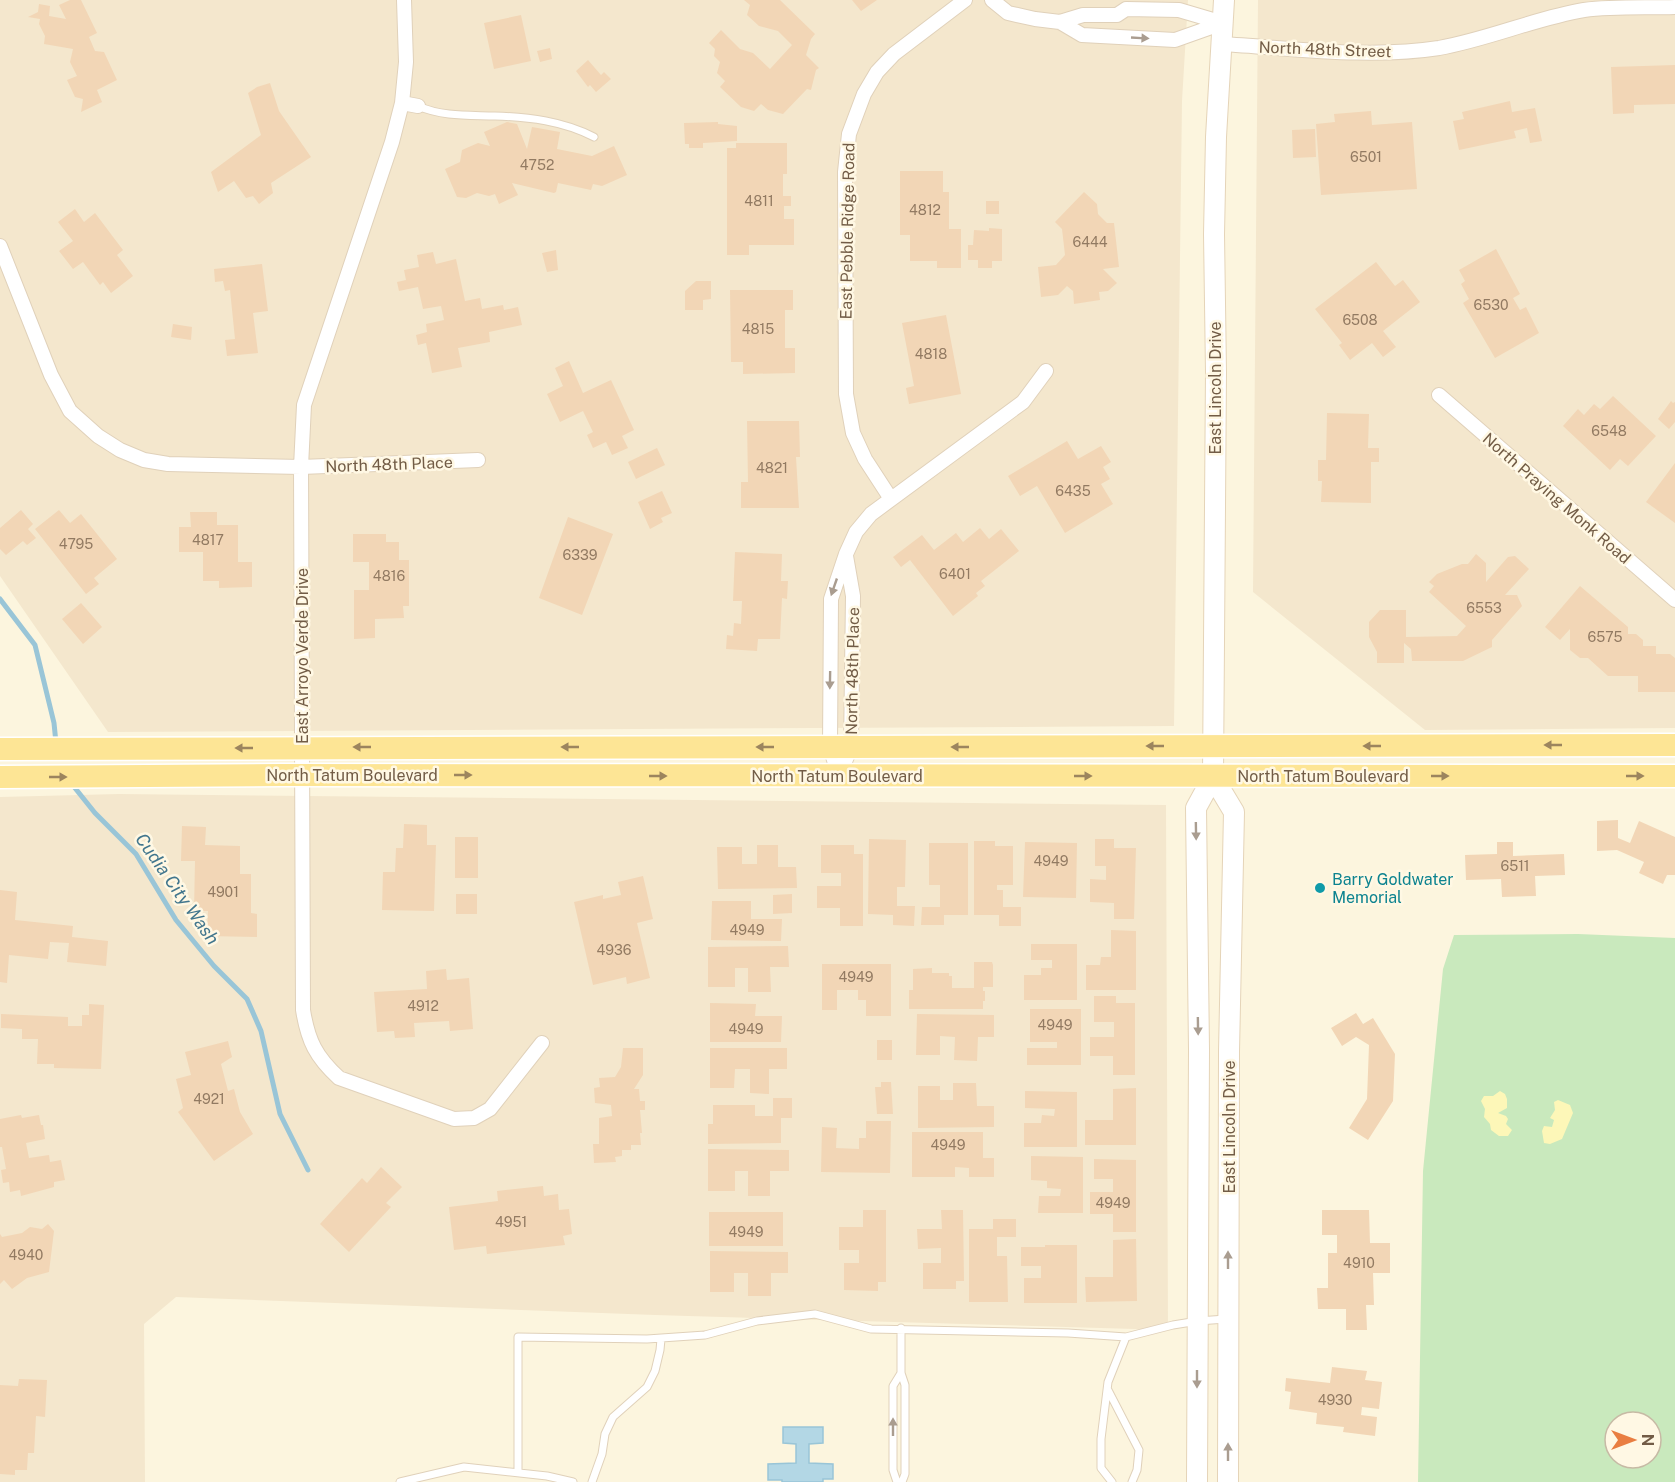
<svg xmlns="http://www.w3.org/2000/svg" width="1675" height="1482" font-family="'Public Sans',sans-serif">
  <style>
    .residential { fill: #f4e7cd }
    .green { fill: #c9e9bd; fill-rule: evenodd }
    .sand { fill: #fdf7b8 }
    .water { fill: #b3d7e5; stroke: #99c5d7; stroke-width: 1.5 }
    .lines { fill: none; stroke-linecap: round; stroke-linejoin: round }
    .stream { stroke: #99c5d7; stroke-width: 5 }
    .building { fill: #f2d6b6 }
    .service-casing { stroke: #e0d1ba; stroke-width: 9 }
    .minor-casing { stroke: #e0d1ba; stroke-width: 16 }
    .secondary-casing { stroke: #e5d4b8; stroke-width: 22 }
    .primary-casing { stroke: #fff; stroke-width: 25 }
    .service { stroke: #fff; stroke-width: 7 }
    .minor { stroke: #fff; stroke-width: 14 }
    .secondary { stroke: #fff; stroke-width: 20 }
    .primary { stroke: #fde595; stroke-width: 22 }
    .oneway { fill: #aa9d90 }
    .oneway2 { fill: #9c855e }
    .culture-dot { fill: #0f9aa8; stroke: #fff8e4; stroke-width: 2 }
    .labels { text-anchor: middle; stroke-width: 5; stroke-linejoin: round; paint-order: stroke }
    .number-label { font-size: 14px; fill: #927a62 }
    .street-label { font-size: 16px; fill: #725c46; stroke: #fff8e4 }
    .culture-label { font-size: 16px; fill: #0d838f; stroke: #fff8e4; text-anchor: start }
    .water-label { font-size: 18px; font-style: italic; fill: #42768d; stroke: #fff8e4 }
  </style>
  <rect width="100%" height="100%" fill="#fcf5de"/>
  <path class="residential" d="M0,0H1188L1182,101L1174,726L108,732L0,576Z
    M1258,0H1675V728L1425,730L1253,592Z
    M119,794L1166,805L1168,1330L655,1315L176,1297L144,1324L145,1482H0V797Z"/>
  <path class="green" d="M1578,934L1675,938V1482H1418L1423,1171L1443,969L1454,935ZM1615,1422H1651V1458H1615Z"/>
  <path class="sand" d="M1500,1091L1505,1094L1507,1099V1108L1498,1113L1506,1116L1508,1119L1506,1124L1512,1130L1508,1136H1499L1491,1130L1490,1124L1484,1117L1485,1109L1481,1101L1484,1096H1493Z
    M1558,1100L1570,1105L1573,1113L1562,1139L1550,1144L1544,1143L1542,1131L1544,1126L1552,1127L1554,1120L1550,1118L1555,1110L1554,1102Z"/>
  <path class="water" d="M783,1427H823V1443L809,1444V1463L833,1464V1479H823V1482H782V1480H768V1464L796,1463V1444L783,1443Z"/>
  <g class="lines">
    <path class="stream" d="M0,599L35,645L54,723L56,743
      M71,783L95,813L136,854L176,920L214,966L247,999L261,1031L280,1114L308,1170"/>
  </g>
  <path class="building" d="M70,0H81L97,33L89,37L95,51L104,52L117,80L97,90L102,102L81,112L83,99L75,97L67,80L77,76L70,62L73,49L44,44L45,36L39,24L40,19L28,17L38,12L39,4L50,6L49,16L66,19L59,5Z
    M744,0H780L815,34L811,39L806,55L819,68L816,70L811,90L807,89L783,114L768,110L761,104L754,111L741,107L720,87L725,81L717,73L720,62L714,56L715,49L709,43L721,30L740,49L753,53L770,69L792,45L778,31L759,26L747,15L750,5Z
    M852,0H877L861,11Z
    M521,15L531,61L494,69L484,23Z
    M550,48L552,59L540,62L537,51Z
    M588,60L601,75L604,72L611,79L596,92L590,85L588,87L576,71Z
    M1675,65V104L1634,105V113L1613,114L1611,67Z
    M270,83L279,111L311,157L271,183L273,193L259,204L253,196L246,198L234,181L218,192L211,172L261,135L248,93L257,87Z
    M1510,101L1512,112L1535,108L1542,141L1530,143L1527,128L1514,131L1516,138L1459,150L1453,121L1464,119L1462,112Z
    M1371,111L1372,125L1412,122L1417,189L1321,195L1316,124L1335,122L1334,114Z
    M507,122L517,124L527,149L532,127L560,132L557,149L592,156L614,146L627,175L602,186L593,184L591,190L558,183L556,192L554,193L512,183L518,195L499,204L495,194L489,196L477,193L466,198L457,197L445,169L460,162L462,150L478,143L490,146L484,132Z
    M718,122V124L737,126V141L703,143V148H689V144H685L684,123Z
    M1315,129L1316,157L1293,158L1292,130Z
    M736,143H787V174H783V196H791V206H784V219H794V245H749V255H727V148H736Z
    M900,171H943V192H949V229H961V268H937V261H910V235H900Z
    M1084,192L1097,204L1098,214L1107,223H1114L1119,267L1103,269L1117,283L1108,291L1099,292L1100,300L1074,304L1073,291L1067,286L1058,295L1041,297L1038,267L1056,265L1065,255L1062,229L1055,222Z
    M986,201H999V214H986Z
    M75,209L84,222L95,213L123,250L117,255L133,276L111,293L103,282L100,285L83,262L73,269L59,251L73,241L58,222Z
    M989,228L1002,229V261H992V268H978V260H968V245H973L974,230L989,231Z
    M1496,249L1520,294L1513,298L1520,310L1526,307L1539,333L1495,358L1463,303L1469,299L1461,284L1465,281L1459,270Z
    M556,250L558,270L547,272L542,253Z
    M433,252L436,264L456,259L465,301L480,298L482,309L503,305L504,310L518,307L522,325L489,332L490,342L458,348L462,367L432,373L426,343L418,345L416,335L427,332L426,324L444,320L441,306L423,309L418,287L399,291L397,282L406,280L404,270L419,267L417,255Z
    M1376,262L1395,286L1403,280L1420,302L1383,331L1396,347L1383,357L1372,343L1350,360L1339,345L1342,343L1315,309Z
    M262,264L268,311L253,313L258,353L227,356L225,340L235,339L230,290L225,291L223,281L215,282L214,269Z
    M696,281H711V299L703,300V310H685V291Z
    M730,290H793V310H785V348H795V373L743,374V362H731Z
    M946,315L961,394L909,404L906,388L914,386L902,323Z
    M173,324L192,327L191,340L171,337Z
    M569,361L583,393L611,380L634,430L622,436L628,448L612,455L606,442L593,448L587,435L593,432L583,411L560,422L547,394L563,386L555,368Z
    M1613,396L1656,436L1628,466L1620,459L1610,470L1563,426L1578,409L1584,415L1594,404L1600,409Z
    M1671,401L1673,403L1675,402V422L1669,429L1658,419Z
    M1327,413L1369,414L1368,448H1379V462H1371V503L1321,502L1322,481H1318V460H1326Z
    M747,421H799L800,457H796L799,508H741V482H748Z
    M1067,441L1078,459L1101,446L1111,462L1103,467L1110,479L1101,484L1113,504L1065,533L1037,486L1020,496L1008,476Z
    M657,448L665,465L636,479L628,462Z
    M1675,463V523L1646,502Z
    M662,491L672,513L661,518L663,522L650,529L638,502Z
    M21,510L33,524L28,529L36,538L27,545L23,541L6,555L0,549V528Z
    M59,510L70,523L81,514L117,559L94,578L99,584L86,594L35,529Z
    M190,512H217V525H238V562H252V587L219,588V581H203V552H179V527H191Z
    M568,517L613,534L582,615L539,598Z
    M980,528L989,539L1001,529L1019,551L981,581L985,586L976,593L978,596L953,616L910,560L901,567L893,557L922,535L934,550L956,533L963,542Z
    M353,534H386V542H399V560H409V606H403L404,618L375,619V638L354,639V590H369V562H353Z
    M735,552L782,554L781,581H788L787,599L782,598L780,639H758L757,651L726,649L727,635L733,636L734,623L741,624L742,601H733Z
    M1476,554L1486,563V582L1508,557L1515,556L1529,569L1505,595H1517L1522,606L1492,640V647L1463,661H1412L1411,649L1404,643V663H1377V652L1369,637V622L1380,610H1406V637L1457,636L1466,626L1429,592L1434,586L1429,582L1437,574L1462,564H1468Z
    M1580,586L1628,627V634H1636L1643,640V646H1656V654H1670L1675,658V692H1638V676H1608L1588,658H1580L1570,650V629L1560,640L1545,627Z
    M81,603L102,627L83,644L62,619Z
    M1618,820V838L1630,843L1639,821L1675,837V875H1667L1663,884L1639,873L1644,862L1617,850L1597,851V821Z
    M404,824L427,825V845H436L434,911L382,910L383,872H395L396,848H403Z
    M182,826L206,827L205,845L240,846V874H251V913L257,914V937L207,936L208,911H194L195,861H181Z
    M455,837H478V878H455Z
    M869,839L906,840L905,887H897V906H915L914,926L893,925V915L868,914Z
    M1095,839H1114V848H1136L1134,919H1114V903L1090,902V879L1106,880V866H1095Z
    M974,841H995V846H1013V885H997V890H1003V907H1021V926H999V915H974Z
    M1025,842L1077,843L1076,898L1023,897Z
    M1497,842H1513V856L1564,854L1565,875L1535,876L1536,896L1502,897L1501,879L1466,880L1465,855L1497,854Z
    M929,843H968V915H944V925H921L922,907H940V885H929Z
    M757,845H778V867H796L797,888L718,889L717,847H742V864H757Z
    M821,845H854V854H863V926H840V908H817V886H841V873H821Z
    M643,876L653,919L637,923L650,978L627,984L626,977L593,985L574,902L603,895V899L621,895L618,882Z
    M0,890L17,892L15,920L73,926L72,937L108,941L106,966L67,962L69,943L50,942L48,959L9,955L7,983L0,982Z
    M456,894H477V914H456Z
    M792,894V913L773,914V895Z
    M712,901H751V919H782L781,941L711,940Z
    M1111,930L1136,931V990H1086V965H1100L1101,957H1111Z
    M1031,944H1077V1000H1024V975H1041V968H1052V960H1031Z
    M788,946L789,967H770L771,992H748V968H735V987H708V947Z
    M974,962H992L993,965V987H983V991H985V1001H983V1009H909V990H913V969L932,968V973H949V976H952V988H974Z
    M822,964H891V1016H866V1000H858V990H837V1010H822Z
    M446,969L447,980L469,978L473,1029L450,1031L449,1021L414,1023L415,1037L395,1038L394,1031L377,1032L374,992L427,989L426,971Z
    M1094,996H1116V1003H1135V1075H1113V1056H1090V1037H1114V1022H1094Z
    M710,1003L756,1004L755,1016H782L781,1042H710Z
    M89,1004L104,1005L101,1069L54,1068V1064H37L38,1039H22V1029L1,1028V1014L68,1017V1026H82V1015H89Z
    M1030,1009H1081V1065H1027V1048H1057V1042H1030Z
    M1356,1013L1363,1024L1373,1018L1395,1054L1393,1101L1368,1140L1349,1128L1367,1099L1369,1045L1356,1037L1342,1046L1331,1028Z
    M917,1014L994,1015V1037H978L977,1061L954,1060L955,1037L940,1036V1055H916Z
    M877,1040H892V1060H877Z
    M228,1041L232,1057L221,1064L228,1091L234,1089L240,1112L253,1134L214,1161L178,1112L183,1108L176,1079L191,1075L185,1052Z
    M623,1048H643V1075L634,1089H639L640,1101H645V1110H640L642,1133H640L641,1145H631V1150H622V1156L615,1157L616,1162L594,1163L593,1144H599V1118L612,1116L611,1105L595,1103L594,1088L600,1087L599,1078L615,1077L621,1067Z
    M710,1048H787V1069H769V1094L750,1093V1069H735L734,1088H710Z
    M881,1082H891L893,1114H877L875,1087H881Z
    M953,1083H976L977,1106H994V1127L918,1128V1086H940V1100H953Z
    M1136,1088V1145H1085V1120H1113V1089Z
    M1025,1091L1077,1092V1147H1024V1123H1041L1042,1115L1054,1116L1055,1109L1025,1108Z
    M773,1098H792V1118H781V1143L708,1144V1124H713V1105H755V1116H773Z
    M21,1115L22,1118L39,1115L41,1125H43L45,1139L26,1143L29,1158L49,1155L50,1162L61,1160L65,1180L54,1182V1187L21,1196L20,1190L10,1192L9,1182L3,1183L1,1170L6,1169L2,1147H0V1119Z
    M866,1121H891L890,1173L821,1172L822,1127L837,1128L836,1148L859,1149V1138H866Z
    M912,1132H983V1158H994V1177H969V1168L955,1167V1177H912Z
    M708,1149L789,1150V1171H770V1196H748V1171H735V1191H708Z
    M1031,1156L1083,1157V1213H1038L1039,1196H1060L1061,1189L1047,1188V1181L1031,1180Z
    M1094,1159L1136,1160V1232H1113V1214H1090V1192H1113V1179H1094Z
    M381,1167L402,1187L386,1203L391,1207L349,1252L320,1224L362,1178L367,1183Z
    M543,1186L544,1196L558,1194L559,1210L569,1209L572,1234L563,1236L565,1245L487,1254L486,1246L454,1250L449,1207L498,1201L497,1191Z
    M863,1210H886V1282H878V1291L844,1290V1263H859V1250H839V1227H863Z
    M941,1210H963L964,1281H956V1289H923V1263H941V1248L918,1249L917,1229H942Z
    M1322,1210H1369L1370,1243H1390V1273H1373L1374,1305H1366L1367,1330H1346V1309H1318L1317,1288H1328V1253H1337V1235H1322Z
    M709,1212H783V1246H709Z
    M993,1219H1016V1237H997V1256H1007L1008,1302H969V1229H993Z
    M48,1224L54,1231L49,1272L27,1278L12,1289L4,1280L0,1284V1234L2,1237L22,1233L30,1227L42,1229Z
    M1136,1239L1137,1301L1086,1302L1085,1277H1113V1240Z
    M1045,1245H1077V1303H1024V1278H1041V1266H1021V1247H1045Z
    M710,1251L788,1252V1273H771V1296H748V1273H734V1292H710Z
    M1332,1367L1367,1371L1365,1380L1382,1382L1379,1409L1362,1407L1361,1415L1377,1417L1375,1436L1343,1432L1344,1427L1316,1424L1317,1413L1289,1409L1291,1392L1285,1391L1286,1378L1330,1383Z
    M19,1379L47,1380L45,1417L36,1416L34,1453H28L27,1470H15V1475L0,1474V1385L18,1386Z"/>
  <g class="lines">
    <defs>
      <path id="service" d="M418,106C443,117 469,115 495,116C529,117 563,121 594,137
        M901,1328V1373L905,1385V1474L902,1482
        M1108,1390L1139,1450L1137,1470L1132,1482
        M518,1472V1337L647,1339L705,1335L757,1321L815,1314L871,1329L1068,1333L1126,1337L1173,1325L1198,1321L1226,1319
        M400,1482L464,1467L547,1476L573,1482
        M592,1482L602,1454L605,1434L613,1417L647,1387L655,1371L660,1350L661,1339
        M897,1482L893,1470V1386L901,1373
        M1112,1482L1101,1468V1439L1108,1382L1126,1337"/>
      <path id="minor" d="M404,0L406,62L402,103L392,142L304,405L301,467L303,1010C308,1041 316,1057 339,1078L454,1119L474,1118L490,1109L542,1043
        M992,0L1008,13L1035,19L1060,22L1082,35L1175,40L1223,23
        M1060,22L1083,15H1117L1126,9L1179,10L1223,23
        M1221,44C1293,48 1368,59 1439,48C1489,39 1536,18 1584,10C1614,6 1645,8 1675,7
        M402,103L418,106
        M0,246L51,375L70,411L98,436L120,450L144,460L168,464L301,467L478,460
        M1439,395L1675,600
        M891,499L865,459L853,433L846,394L845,172L849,134L864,94L877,72L894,54L965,0
        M839,776L830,747L831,599L846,554L856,532L871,514L1023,402L1046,371
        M839,776L851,747L853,596L846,556"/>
      <path id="secondary" d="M1213,777L1234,812L1229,1052L1228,1482
        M1197,1482L1199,1050L1196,808L1213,777L1216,372L1214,234L1216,137L1224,0"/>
      <path id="primary" d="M0,749L1675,745
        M0,777L281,775L1675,776"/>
    </defs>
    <use href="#service" class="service-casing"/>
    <use href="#minor" class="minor-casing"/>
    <use href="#secondary" class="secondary-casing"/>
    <use href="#primary" class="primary-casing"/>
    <use href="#service" class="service"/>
    <use href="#minor" class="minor"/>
    <use href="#secondary" class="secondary"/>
    <use href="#primary" class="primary"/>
  </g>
  <defs><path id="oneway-solid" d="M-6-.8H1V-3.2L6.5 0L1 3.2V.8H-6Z" transform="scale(1.5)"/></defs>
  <g class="oneway">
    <use href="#oneway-solid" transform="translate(1140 38) rotate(3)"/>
    <use href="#oneway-solid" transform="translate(834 587) rotate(109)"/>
    <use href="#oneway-solid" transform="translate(830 680) rotate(91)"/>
    <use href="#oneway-solid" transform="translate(1196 831) rotate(89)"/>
    <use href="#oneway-solid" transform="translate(1198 1026) rotate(89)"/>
    <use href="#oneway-solid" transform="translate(1228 1260) rotate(-90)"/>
    <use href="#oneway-solid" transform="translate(1197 1379) rotate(90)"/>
    <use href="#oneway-solid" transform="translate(893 1427) rotate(-90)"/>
    <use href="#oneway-solid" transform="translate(1228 1452) rotate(-90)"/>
  </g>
  <g class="oneway2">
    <use href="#oneway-solid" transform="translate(1553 745) rotate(180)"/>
    <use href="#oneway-solid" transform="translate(1155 746) rotate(180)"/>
    <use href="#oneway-solid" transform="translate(1372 746) rotate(180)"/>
    <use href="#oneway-solid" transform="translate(362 747) rotate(180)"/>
    <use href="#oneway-solid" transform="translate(570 747) rotate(180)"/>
    <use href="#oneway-solid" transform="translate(765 747) rotate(180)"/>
    <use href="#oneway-solid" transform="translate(960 747) rotate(180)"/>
    <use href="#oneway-solid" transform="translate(244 748) rotate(180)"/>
    <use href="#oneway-solid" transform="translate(463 775)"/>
    <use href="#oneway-solid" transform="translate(658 776)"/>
    <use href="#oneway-solid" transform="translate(1083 776)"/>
    <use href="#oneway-solid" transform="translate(1440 776)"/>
    <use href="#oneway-solid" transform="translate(1635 776)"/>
    <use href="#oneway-solid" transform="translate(58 777)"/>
  </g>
  <circle class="culture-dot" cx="1320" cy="888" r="6"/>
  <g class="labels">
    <g class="number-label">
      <text x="1366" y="162">6501</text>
      <text x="537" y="170">4752</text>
      <text x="759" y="206">4811</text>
      <text x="925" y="215">4812</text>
      <text x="1090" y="247">6444</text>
      <text x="1491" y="310">6530</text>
      <text x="1360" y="325">6508</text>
      <text x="758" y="334">4815</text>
      <text x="931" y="359">4818</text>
      <text x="1609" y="436">6548</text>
      <text x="772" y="473">4821</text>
      <text x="1073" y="496">6435</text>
      <text x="208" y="545">4817</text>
      <text x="76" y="549">4795</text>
      <text x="580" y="560">6339</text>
      <text x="955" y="579">6401</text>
      <text x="389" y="581">4816</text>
      <text x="1484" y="613">6553</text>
      <text x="1605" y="642">6575</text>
      <text x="1051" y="866">4949</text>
      <text x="1515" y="871">6511</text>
      <text x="223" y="897">4901</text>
      <text x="747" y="935">4949</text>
      <text x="614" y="955">4936</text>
      <text x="856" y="982">4949</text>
      <text x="423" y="1011">4912</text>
      <text x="1055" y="1030">4949</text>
      <text x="746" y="1034">4949</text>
      <text x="209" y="1104">4921</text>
      <text x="948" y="1150">4949</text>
      <text x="1113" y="1208">4949</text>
      <text x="511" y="1227">4951</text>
      <text x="746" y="1237">4949</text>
      <text x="26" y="1260">4940</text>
      <text x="1359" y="1268">4910</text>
      <text x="1335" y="1405">4930</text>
    </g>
    <g class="street-label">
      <text transform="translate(1325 49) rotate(2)" y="6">North 48th Street</text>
      <text transform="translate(847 231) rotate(-89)" y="6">East Pebble Ridge Road</text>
      <text transform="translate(1215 388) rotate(-90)" y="6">East Lincoln Drive</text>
      <text transform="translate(389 464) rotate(-2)" y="6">North 48th Place</text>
      <text transform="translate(1557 498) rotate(41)" y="6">North Praying Monk Road</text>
      <text transform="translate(302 656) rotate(-90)" y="6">East Arroyo Verde Drive</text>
      <text transform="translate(852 671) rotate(-89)" y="6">North 48th Place</text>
      <text x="352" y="781">North Tatum Boulevard</text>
      <text x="837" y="782">North Tatum Boulevard</text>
      <text x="1323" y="782">North Tatum Boulevard</text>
      <text transform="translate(1229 1127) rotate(-90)" y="6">East Lincoln Drive</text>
    </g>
    <g class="culture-label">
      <text x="1332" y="885">Barry Goldwater<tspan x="1332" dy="18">Memorial</tspan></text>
    </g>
    <g class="water-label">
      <text transform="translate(177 889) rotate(55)" y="6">Cudia City Wash</text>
    </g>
  </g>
  <g transform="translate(1633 1440) rotate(90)"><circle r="28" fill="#fff8e4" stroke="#c7baa5" stroke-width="1.5"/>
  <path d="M0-4.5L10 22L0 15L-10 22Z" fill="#e97e41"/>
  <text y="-9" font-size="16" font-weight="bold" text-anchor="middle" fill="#725c46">N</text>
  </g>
</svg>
